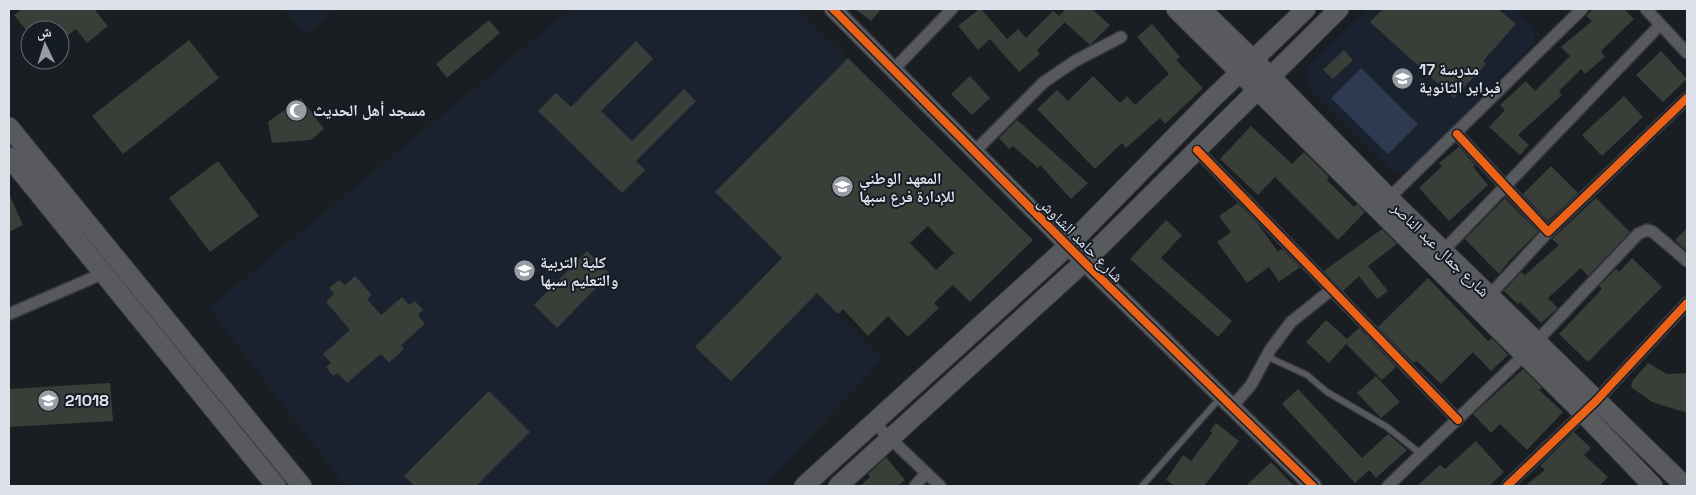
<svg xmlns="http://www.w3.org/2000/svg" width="1696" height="495" font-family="'Space Grotesk','Noto Naskh Arabic',sans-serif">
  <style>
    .built { fill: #1a2230 }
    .green { fill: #2e3a52 }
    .building { fill: #3a3e38; fill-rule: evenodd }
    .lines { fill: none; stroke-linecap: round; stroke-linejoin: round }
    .lane-casing { stroke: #36383d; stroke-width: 8 }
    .street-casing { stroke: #36383d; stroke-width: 14 }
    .secondary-casing { stroke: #36383d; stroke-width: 19 }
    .primary-casing { stroke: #36383d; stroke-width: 21 }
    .lane { stroke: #58595c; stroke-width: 5.5 }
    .street { stroke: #58595c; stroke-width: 11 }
    .secondary { stroke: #5b5d5f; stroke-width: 16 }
    .primary { stroke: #595a5e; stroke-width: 19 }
    .cycleway-casing { stroke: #161c26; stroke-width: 11 }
    .cycleway { stroke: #ea6118; stroke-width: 8 }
    .labels { text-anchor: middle; stroke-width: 4; stroke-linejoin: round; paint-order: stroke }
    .poi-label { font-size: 16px; font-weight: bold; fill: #dde1e9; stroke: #161c26; text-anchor: start }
    .street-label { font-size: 16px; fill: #dde1e9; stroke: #161c26 }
  </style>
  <rect width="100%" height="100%" fill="#1a1d22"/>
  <path class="built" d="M283,9H335L306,35Z
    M570,9H796L848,58L715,192L883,359L764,486H345L209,308Z
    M1368,9H1514L1535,27L1534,42L1408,171H1392L1309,90L1308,67Z"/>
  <path class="green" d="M1361,68L1418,124L1388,154L1331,98Z"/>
  <path class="building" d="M22,9H94L108,26L87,43L76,29L60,42V30H26L14,15Z
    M855,9H881L871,21Z
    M979,9H981L1007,39L1018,29L1026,38L1053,11L1059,16L1066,9H1092L1110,25L1090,45L1059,17L1065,22L1037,50L1040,54L1019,72L990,39L978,50L958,26Z
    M1383,9H1498L1516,24L1483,61L1486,64L1454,98L1370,22Z
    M1593,9H1624L1634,19L1601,51L1605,57L1585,74L1581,69L1559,91L1562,95L1518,135L1529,145L1520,155L1489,127L1505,110L1500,105L1526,81L1535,91L1570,56L1561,47L1592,21L1586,16Z
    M489,20L500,33L447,78L436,64Z
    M1152,24L1180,57L1176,60L1203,88L1165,124L1160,118L1126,148L1122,143L1095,169L1037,109L1057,90L1068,101L1093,76L1120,103L1127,96L1135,105L1169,74L1137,37Z
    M189,40L219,78L123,154L92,116Z
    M636,41L653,59L601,111L632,141L684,89L696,101L636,161L645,170L622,193L538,111L556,93L571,107Z
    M1344,50L1353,60L1333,79L1323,70Z
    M1661,51L1687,79L1663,102L1636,75Z
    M848,58L1033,240L970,302L953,285L934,303L939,308L908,337L888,316L868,336L843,309L838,314L817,293L731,381L695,347L782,258L715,192ZM928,226L954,253L936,270L910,243Z
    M970,76L990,98L972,115L951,94Z
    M1624,96L1643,117L1602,156L1582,135Z
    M301,98L324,129L311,140L272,143L268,122Z
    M1017,120L1088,183L1071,199L1040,165L1038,168L1013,146L1009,149L999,138Z
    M1251,126L1292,164L1304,152L1329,177L1327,180L1354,207L1357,204L1365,212L1338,240L1275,177L1258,195L1220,159Z
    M1459,147L1475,165L1473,167L1488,185L1449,221L1419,188L1442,166L1439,163Z
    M218,161L259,216L210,252L169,198Z
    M1551,166L1578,193L1548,221L1523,194Z
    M9,194L23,225L9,232Z
    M1505,198L1538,232L1509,261L1499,274L1465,239Z
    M1596,198L1630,232L1588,276L1581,268L1548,298L1558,308L1541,323L1520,302L1518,304L1504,291L1521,272L1525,275L1559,245L1552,239Z
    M1238,203L1258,224L1278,252L1282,249L1300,267L1279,282L1269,267L1247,283L1217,242L1231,232L1219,216Z
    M1166,220L1182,235L1161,258L1232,321L1218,337L1130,259Z
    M1687,228V251L1675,240Z
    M1382,229L1397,244L1368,266L1388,291L1377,299L1359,276L1343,291L1324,271Z
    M587,251L610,274L557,328L534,305Z
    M1632,258L1662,287L1588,362L1559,334L1602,289L1599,286L1616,269L1619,272Z
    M355,276L372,295L367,299L381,315L402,297L409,305L415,301L423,310L418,315L425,324L401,345L404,349L389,363L381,354L347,383L338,373L333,376L326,367L331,363L323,354L350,330L326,302L334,294L329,288L339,280L345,285Z
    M1428,278L1488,341L1492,338L1508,355L1491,371L1473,352L1441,384L1417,361L1414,363L1378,327Z
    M1326,320L1347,339L1359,328L1396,367L1382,380L1346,344L1329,363L1306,342Z
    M1648,363L1667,374L1687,373V413L1652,402L1631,387L1633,380Z
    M1523,369L1542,388L1539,390L1563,412L1527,450L1500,424L1491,433L1473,414Z
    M1376,376L1400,402L1381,418L1357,393Z
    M110,383L113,421L9,427V389Z
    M1298,389L1362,458L1388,434L1407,450L1376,478L1369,470L1355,483L1282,404Z
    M489,391L530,432L476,486H415L404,476Z
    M1216,423L1239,441L1204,486H1175L1166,480L1183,455L1191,461L1212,433L1210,431Z
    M1574,432L1591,448L1584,455L1608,477L1599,486H1525L1545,470L1540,466Z
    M1476,441L1504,472L1489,486H1417L1440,465L1445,469Z
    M886,457L905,480L898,486H860L870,477L868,474Z
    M1271,462L1294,486H1246Z"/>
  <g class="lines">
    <defs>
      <path id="lane" d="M1266,356L1307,375L1327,392L1387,427L1421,454
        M1142,486L1220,398"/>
      <path id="street" d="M1646,9L1687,53
        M894,69L952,9
        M1457,134L1548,232L1687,98
        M1197,150L1458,420
        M974,152L1044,82L1075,61L1121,37
        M1389,198L1582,9
        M1443,251L1660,25
        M1489,296L1548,232
        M9,314L104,273
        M1536,342L1638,234L1647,230L1653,232L1687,261
        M1231,408L1251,385L1270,350L1291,322L1331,290
        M873,422L940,486
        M915,486L926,473
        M1388,486L1523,356
        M1507,486L1596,401L1687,303"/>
      <path id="secondary" d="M833,9L1084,262L1313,486"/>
      <path id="primary" d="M1176,9L1583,413L1653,486
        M1201,9L1270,76L1389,198L1685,486
        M9,127L302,486
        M9,157L276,486
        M804,486L1068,246L1209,102L1306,9
        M838,486L1084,262L1339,9"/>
    </defs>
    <use href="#lane" class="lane-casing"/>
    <use href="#street" class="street-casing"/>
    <use href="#secondary" class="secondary-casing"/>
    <use href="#primary" class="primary-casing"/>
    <use href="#lane" class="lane"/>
    <use href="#street" class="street"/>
    <use href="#secondary" class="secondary"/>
    <use href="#primary" class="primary"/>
    <defs>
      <path id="cycleway" d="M833,9L1084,262L1313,486
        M1457,134L1548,232L1687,98
        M1197,150L1458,420
        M1507,486L1596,401L1687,303"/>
    </defs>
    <use href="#cycleway" class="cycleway-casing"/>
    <use href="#cycleway" class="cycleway"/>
  </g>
  <defs>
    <symbol id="school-disc" viewBox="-11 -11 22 22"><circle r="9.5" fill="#999ca3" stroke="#161c26"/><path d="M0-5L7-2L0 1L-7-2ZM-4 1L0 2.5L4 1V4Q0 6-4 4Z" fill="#fff"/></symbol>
    <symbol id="mosque-disc" viewBox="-11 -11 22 22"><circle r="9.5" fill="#999ca3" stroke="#161c26"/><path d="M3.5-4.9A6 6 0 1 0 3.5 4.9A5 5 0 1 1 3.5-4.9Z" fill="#fff"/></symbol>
    <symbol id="university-disc" viewBox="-11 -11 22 22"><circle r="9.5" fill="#999ca3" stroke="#161c26"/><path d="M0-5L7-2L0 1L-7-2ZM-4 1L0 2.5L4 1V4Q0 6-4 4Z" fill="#fff"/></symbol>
  </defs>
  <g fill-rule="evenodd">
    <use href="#school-disc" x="1390" y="66" width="25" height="25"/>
    <use href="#mosque-disc" x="284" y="98" width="25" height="25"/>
    <use href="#university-disc" x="830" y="174" width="25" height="25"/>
    <use href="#university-disc" x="512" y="258" width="25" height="25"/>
    <use href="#school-disc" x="36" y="388" width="25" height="25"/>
  </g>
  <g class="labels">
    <g class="poi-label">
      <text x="1419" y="75">مدرسة 17<tspan x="1419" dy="18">فبراير الثانوية</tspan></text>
      <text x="313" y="116">مسجد أهل الحديث</text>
      <text x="859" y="184">المعهد الوطني<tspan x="859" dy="18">للإدارة فرع سبها</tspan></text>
      <text x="540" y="268">كلية التربية<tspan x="540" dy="18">والتعليم سبها</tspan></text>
      <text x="65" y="406">21018</text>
    </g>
    <g class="street-label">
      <text transform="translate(1081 239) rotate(45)" y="6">شارع حامد الشاوش</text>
      <text transform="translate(1441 249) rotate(44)" y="6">شارع جمال عبد الناصر</text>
    </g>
  </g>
  <rect width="1696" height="495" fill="none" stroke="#dde1e9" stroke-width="20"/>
  <g transform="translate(45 45) rotate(356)"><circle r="24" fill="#161c26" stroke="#666b74"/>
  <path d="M0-4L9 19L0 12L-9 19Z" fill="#999ca3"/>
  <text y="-8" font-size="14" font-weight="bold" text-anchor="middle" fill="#dde1e9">ش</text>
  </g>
</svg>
